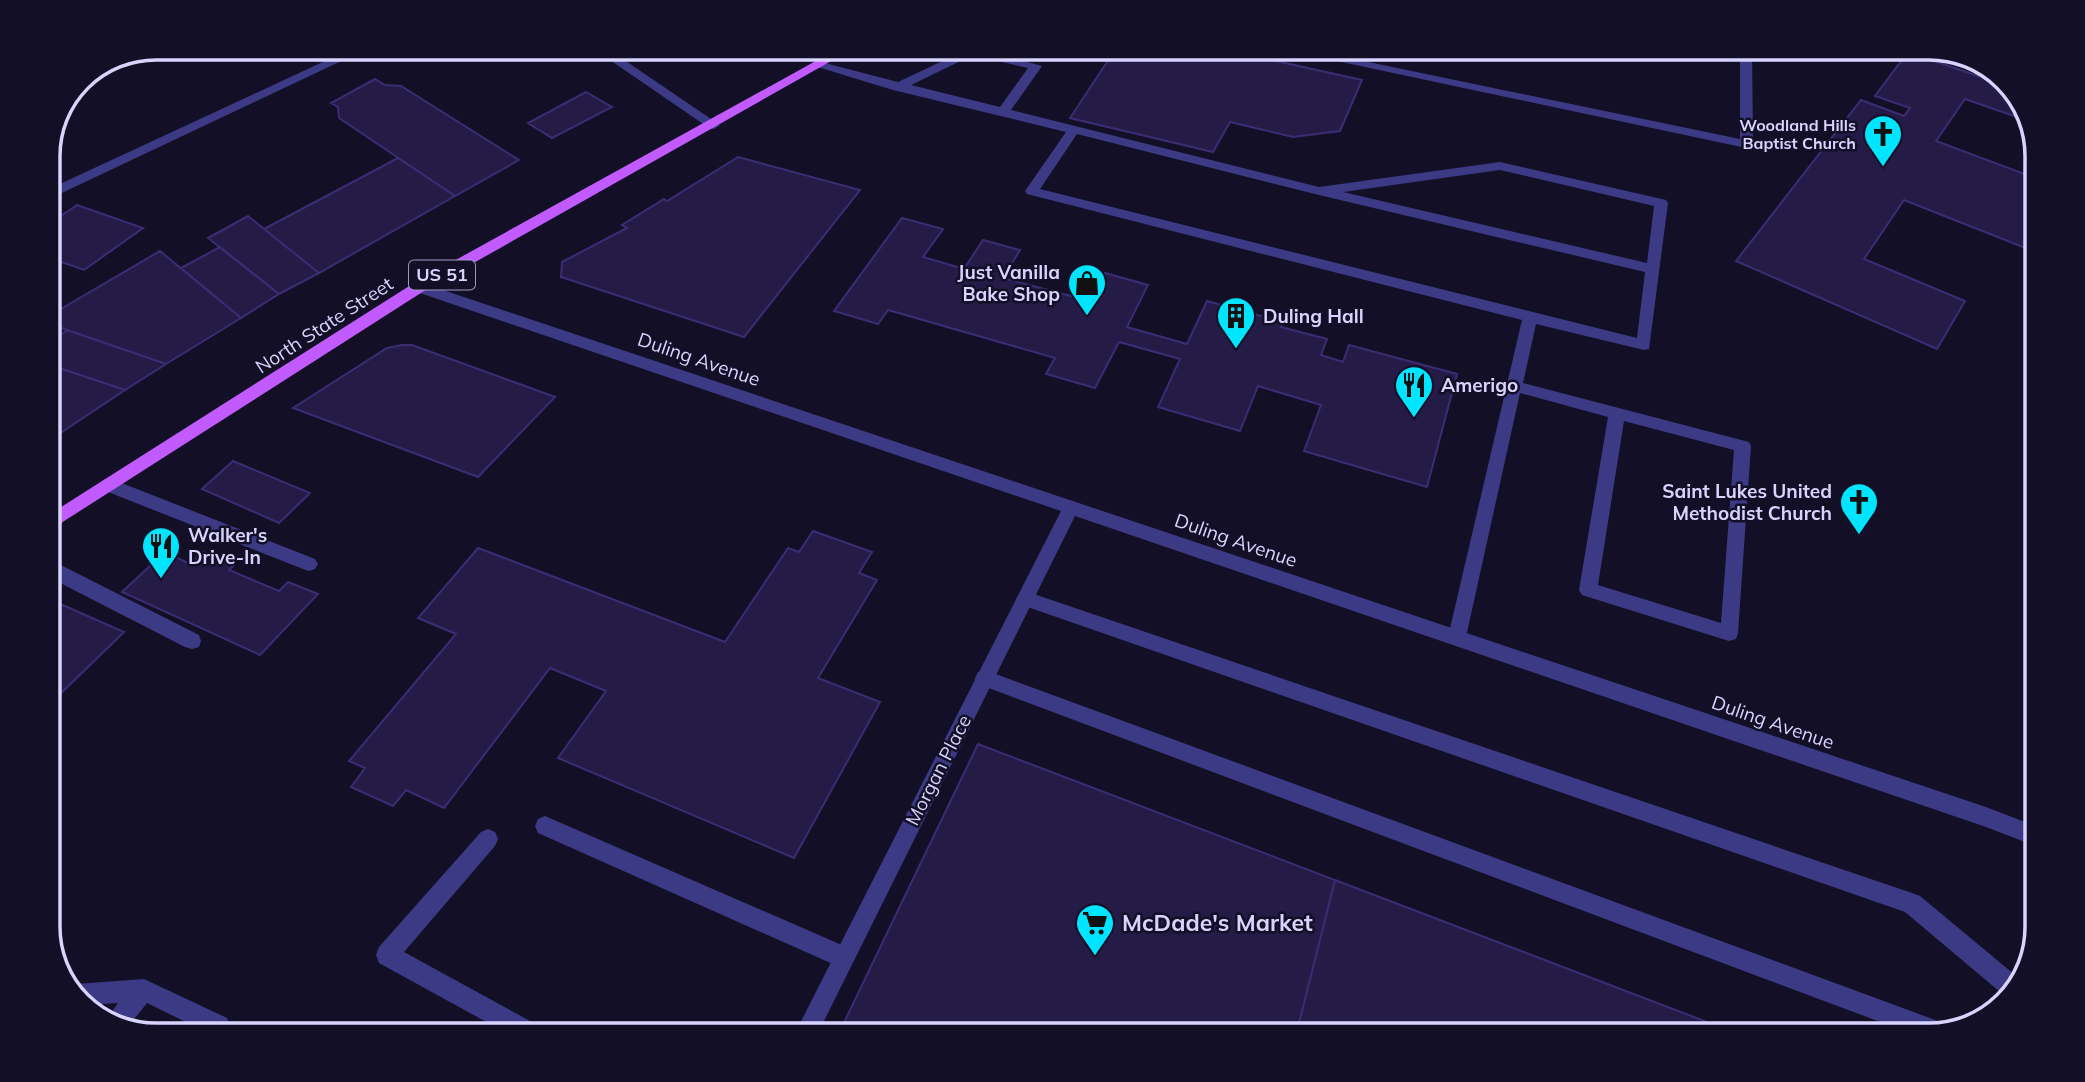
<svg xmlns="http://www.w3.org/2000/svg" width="2085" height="1082" font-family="Mulish,sans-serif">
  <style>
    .building { fill: #241b47; stroke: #3b2d73; stroke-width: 2 }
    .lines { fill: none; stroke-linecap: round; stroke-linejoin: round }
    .service { fill: #3d3a85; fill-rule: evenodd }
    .minor { fill: #3d3a85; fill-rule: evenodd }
    .primary { fill: #c25bff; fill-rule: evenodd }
    .labels { text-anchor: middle; stroke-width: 5; stroke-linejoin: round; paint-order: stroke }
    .far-poi-label { font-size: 16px; font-weight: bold; fill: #d9d4ff; stroke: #130f26; text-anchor: end }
    .shield { fill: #130f26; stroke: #9e99be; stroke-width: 2 }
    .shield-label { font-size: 18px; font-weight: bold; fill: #d9d4ff }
    .poi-label { font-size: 19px; font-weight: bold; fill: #d9d4ff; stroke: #130f26; text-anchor: start }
    .street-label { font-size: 19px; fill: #d9d4ff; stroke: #130f26 }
    .near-poi-label { font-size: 23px; font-weight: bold; fill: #d9d4ff; stroke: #130f26; text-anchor: start }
    .rim { fill: none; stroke: #d9d4ff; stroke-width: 3.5 }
  </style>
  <rect width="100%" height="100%" fill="#130f26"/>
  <path class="building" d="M1117,47H1171L1197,53L1201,47H1213L1362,80L1340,131L1293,137L1230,122L1213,152L1070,118Z
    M1908,52L2010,87L2020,96L2028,121L1965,99L1936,141L2038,179V253L1904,200L1864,259L1965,301L1937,349L1736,261L1861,100L1904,116L1910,108L1875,96Z
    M375,79L385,85L401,86L519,160L455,196L339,118L338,107L331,103Z
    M586,92L612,107L552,138L528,123Z
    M738,157L860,190L744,337L561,277L562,262L627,228L622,225L664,199L667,201Z
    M398,158L455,196L319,273L264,229Z
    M77,205L143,228L84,270L47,257V225Z
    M248,216L264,229L319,273L279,294L208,238Z
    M902,218L943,229L923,257L964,269L983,240L1020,250L1003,278L1090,301L1105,273L1148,285L1127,327L1187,344L1207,301L1283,322L1281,327L1327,339L1321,355L1343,362L1349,345L1457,374L1427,487L1304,451L1321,405L1258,386L1240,431L1158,407L1180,359L1119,342L1095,388L1046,374L1055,358L888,310L878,324L834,311Z
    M220,247L279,294L241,318L181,268Z
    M160,251L241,318L166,364L47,323V317Z
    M67,330L166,364L125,390L47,364V346Z
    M402,345H412L555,397L478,477L293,408L387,348Z
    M47,364L125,390L47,442Z
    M233,461L310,493L279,523L202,489Z
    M813,531L872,552L859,573L877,580L818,678L880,702L794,858L558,758L606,691L550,668L444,808L406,790L393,806L351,787L365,768L349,761L456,634L418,618L478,548L725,642L788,548L799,552Z
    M165,552L190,564L203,552L234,565L229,570L279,591L288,582L318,594L260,655L122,592Z
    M49,599L124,632L57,697L47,693Z
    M978,744L1335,880L1296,1035H838Z
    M1335,880L1741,1035H1296Z"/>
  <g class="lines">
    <path class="service" d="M355,47H371L47,200V190Z
      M591,47H605L720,125L714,129L709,128Z
      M972,47L1042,66L1011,110L1319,187L1500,162L1666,200L1668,203L1649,349L1644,350L1536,324L1523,383L1749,442L1751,446L1738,633L1736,639L1729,641L1582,595L1579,590L1608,417L1520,393L1466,637L1464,643L1457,645L1450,643L1448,637L1522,320L1027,194L1025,191L1066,132L893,90L811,65L817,61L898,82ZM973,55L1028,68L1000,107L911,85ZM1077,134L1319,195L1645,272L1637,338L1040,189ZM1500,170L1654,206L1647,263L1343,192ZM1624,421L1734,450L1721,623L1598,585Z
      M1271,47H1296L1740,139V47H1752L1753,144L1746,148Z
      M109,478L315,559L318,564L315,569L309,571L303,569L103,490L101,485L103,480Z
      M47,558L199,635L201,641L199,647L192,649L185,647L66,586L47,575Z
      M1025,591L1912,893L1920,896L2021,980L2006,997L1905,912L1019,604L1016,599L1019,594Z
      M985,670L1938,1021L1946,1024L1948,1029L1930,1035H1915L978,684L975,678L978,672Z
      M545,816L851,949L854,957L851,965L843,968L835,965L538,833L535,826L538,819Z
      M488,829L495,832L498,839L495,846L404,952L541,1027L544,1035H510L379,963L376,955L379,947L481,832Z
      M144,979L227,1018L230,1026L227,1034L200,1035L202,1030L147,1003L127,1028L107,1023L105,1021L118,1003L87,1005L68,988L76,984Z"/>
    <path class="minor" d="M419,282L1986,807L2038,827V847L1986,827L1075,516L817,1035H794L1061,511L414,291L412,287Z"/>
    <path class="primary" d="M841,47H856L424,291L47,532V516L414,283Z"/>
  </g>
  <defs>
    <symbol id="church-pin" viewBox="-11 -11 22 30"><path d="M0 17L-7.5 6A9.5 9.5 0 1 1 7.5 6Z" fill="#00e5ff" stroke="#130f26"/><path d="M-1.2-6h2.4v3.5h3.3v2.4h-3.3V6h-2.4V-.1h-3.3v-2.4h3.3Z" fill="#111"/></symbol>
    <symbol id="shop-pin" viewBox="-11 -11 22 30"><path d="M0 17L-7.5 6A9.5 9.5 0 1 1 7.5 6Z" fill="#00e5ff" stroke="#130f26"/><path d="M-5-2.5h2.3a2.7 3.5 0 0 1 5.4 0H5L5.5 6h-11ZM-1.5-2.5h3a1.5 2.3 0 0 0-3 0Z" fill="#111"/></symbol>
    <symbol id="building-pin" viewBox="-11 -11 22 30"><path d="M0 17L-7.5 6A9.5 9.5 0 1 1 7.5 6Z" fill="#00e5ff" stroke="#130f26"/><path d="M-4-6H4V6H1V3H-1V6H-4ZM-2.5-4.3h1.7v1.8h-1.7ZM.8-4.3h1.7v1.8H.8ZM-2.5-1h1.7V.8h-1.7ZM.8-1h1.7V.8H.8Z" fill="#111"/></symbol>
    <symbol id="restaurant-pin" viewBox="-11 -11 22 30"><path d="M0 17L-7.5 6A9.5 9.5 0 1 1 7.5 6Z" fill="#00e5ff" stroke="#130f26"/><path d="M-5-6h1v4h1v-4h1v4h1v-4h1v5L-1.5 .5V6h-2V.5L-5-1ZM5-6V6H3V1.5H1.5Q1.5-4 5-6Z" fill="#111"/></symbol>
    <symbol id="supermarket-pin" viewBox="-11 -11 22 30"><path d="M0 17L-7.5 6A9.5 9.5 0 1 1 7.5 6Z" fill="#00e5ff" stroke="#130f26"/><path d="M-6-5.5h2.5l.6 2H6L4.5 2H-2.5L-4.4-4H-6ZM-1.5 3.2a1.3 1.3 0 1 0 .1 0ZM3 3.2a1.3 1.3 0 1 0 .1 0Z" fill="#111"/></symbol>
  </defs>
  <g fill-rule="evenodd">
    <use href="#church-pin" x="1861" y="112" width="44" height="60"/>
    <use href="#shop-pin" x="1065" y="261" width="44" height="60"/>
    <use href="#building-pin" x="1214" y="294" width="44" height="60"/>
    <use href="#restaurant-pin" x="1392" y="363" width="44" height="60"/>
    <use href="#church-pin" x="1837" y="480" width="44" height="60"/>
    <use href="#restaurant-pin" x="139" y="524" width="44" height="60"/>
    <use href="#supermarket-pin" x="1073" y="901" width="44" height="60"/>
  </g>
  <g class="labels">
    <g class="far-poi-label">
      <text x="1856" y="131">Woodland Hills<tspan x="1856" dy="18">Baptist Church</tspan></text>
    </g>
    <rect class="shield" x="409" y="260.5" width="66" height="29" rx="5"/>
    <g class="shield-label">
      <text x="442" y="281">US 51</text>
    </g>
    <g class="poi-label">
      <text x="1060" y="279" text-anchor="end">Just Vanilla<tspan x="1060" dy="22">Bake Shop</tspan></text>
      <text x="1263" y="323">Duling Hall</text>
      <text x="1441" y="392">Amerigo</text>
      <text x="1832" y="498" text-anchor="end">Saint Lukes United<tspan x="1832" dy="22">Methodist Church</tspan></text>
      <text x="188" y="542">Walker's<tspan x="188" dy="22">Drive-In</tspan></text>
    </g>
    <g class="street-label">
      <text transform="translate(324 325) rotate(-33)" y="7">North State Street</text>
      <text transform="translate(699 359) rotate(19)" y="7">Duling Avenue</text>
      <text transform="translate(1236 540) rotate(19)" y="7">Duling Avenue</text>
      <text transform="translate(1773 722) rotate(19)" y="7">Duling Avenue</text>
      <text transform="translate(938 770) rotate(-63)" y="7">Morgan Place</text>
    </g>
    <g class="near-poi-label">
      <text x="1122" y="931">McDade's Market</text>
    </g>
  </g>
  <path d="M0 0H2085V1082H0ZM156 60H1929A96 96 0 0 1 2025 156V927A96 96 0 0 1 1929 1023H156A96 96 0 0 1 60 927V156A96 96 0 0 1 156 60Z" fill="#130f26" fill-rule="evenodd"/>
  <path class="rim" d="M156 60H1929A96 96 0 0 1 2025 156V927A96 96 0 0 1 1929 1023H156A96 96 0 0 1 60 927V156A96 96 0 0 1 156 60Z"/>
</svg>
